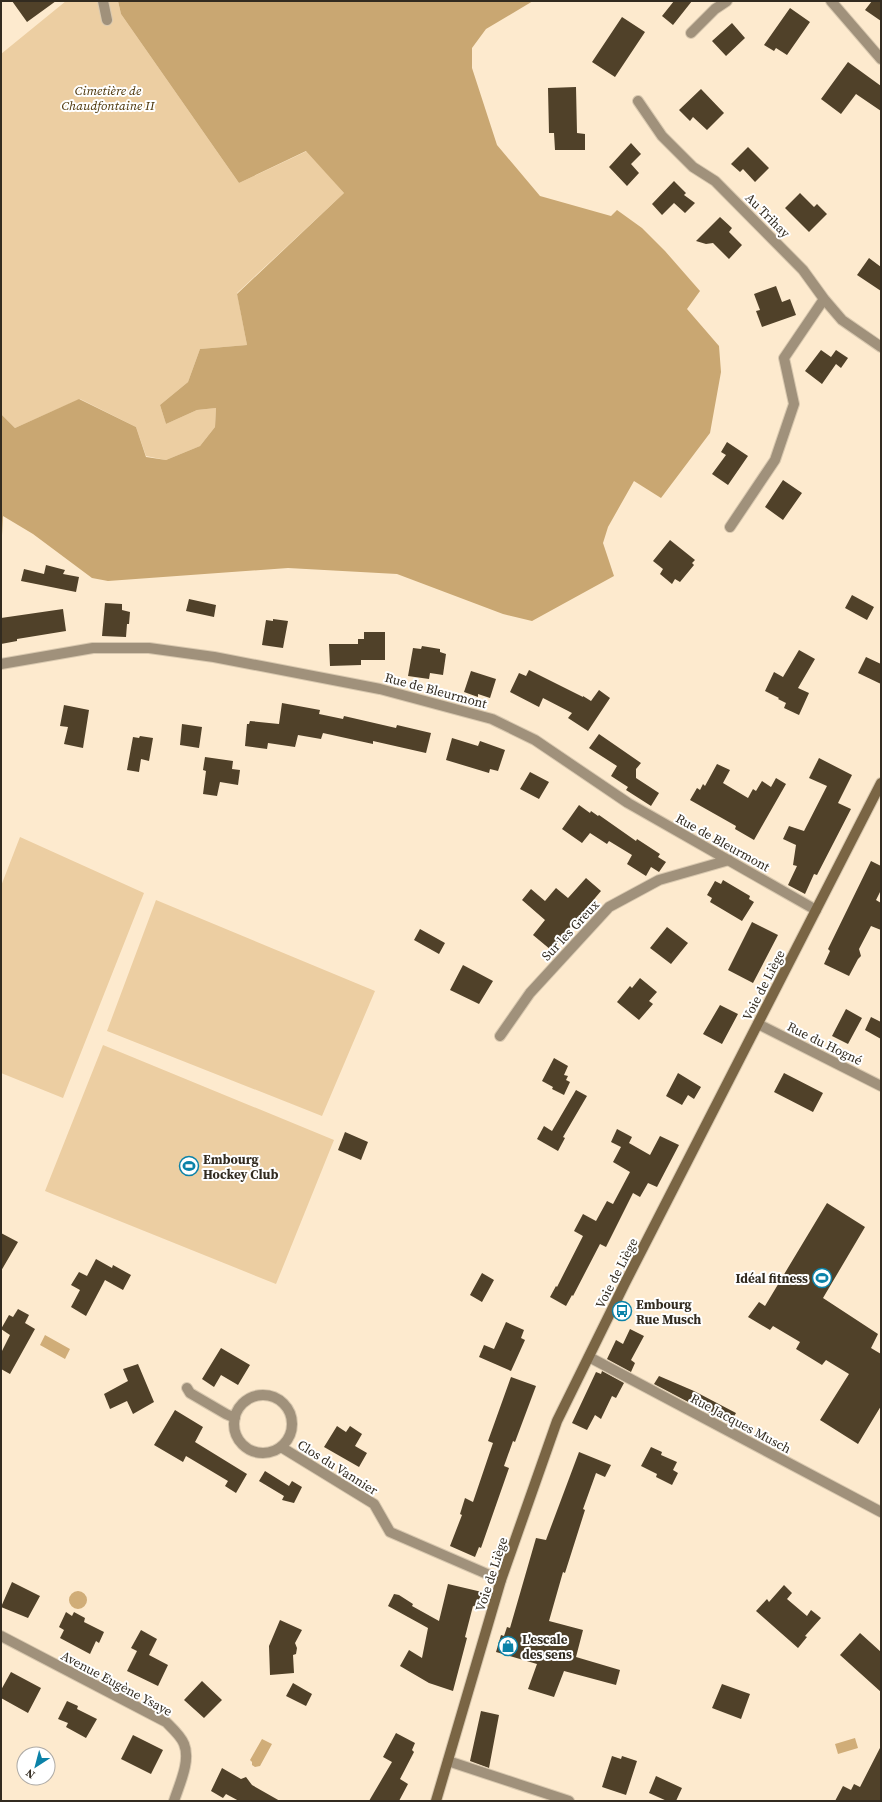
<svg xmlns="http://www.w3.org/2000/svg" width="882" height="1802" font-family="'Source Serif 4',serif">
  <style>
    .green { fill: #eccea2 }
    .forest { fill: #c9a772 }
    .water { fill: #d0ad78 }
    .building { fill: #504129 }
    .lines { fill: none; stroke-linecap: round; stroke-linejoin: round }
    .street-casing { stroke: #d8c8af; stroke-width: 12 }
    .secondary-casing { stroke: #d8c8af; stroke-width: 12 }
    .street { stroke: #a0917b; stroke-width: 10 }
    .secondary { stroke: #7a6544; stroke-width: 10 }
    .labels { text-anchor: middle; stroke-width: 4; stroke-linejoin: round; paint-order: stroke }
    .park-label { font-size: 13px; font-style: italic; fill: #4b3407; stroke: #fff }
    .street-label { font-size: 13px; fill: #322b20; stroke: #fff }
    .poi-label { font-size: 13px; font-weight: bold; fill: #322b20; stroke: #fff; text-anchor: start }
  </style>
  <rect width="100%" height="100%" fill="#fdeace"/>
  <path class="green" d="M66,1H118L121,14L239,183L307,151L344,193L237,293L247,345L200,349L188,382L160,405L166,424L197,410L216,408L215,427L200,446L166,460L146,456L136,427L80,399L15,428L1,414V54Z
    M20,837L144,893L63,1098L1,1073V886Z
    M156,900L375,991L322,1116L107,1031Z
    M103,1045L334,1140L276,1284L45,1191Z"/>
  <path class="forest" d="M118,1H533L486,29L472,48V68L497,145L540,196L611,216L617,210L642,228L665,251L700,291L687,309L719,346L721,372L710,433L661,498L634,481L608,527L603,543L614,576L532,621L503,614L397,574L288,568L108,581L92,578L33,534L3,516L1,555V414L15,428L79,399L136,427L146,457L166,460L200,446L215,427L216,408L197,410L166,424L160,405L188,382L200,349L247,345L237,294L344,193L306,151L239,183L121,14Z"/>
  <path class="water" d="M45,1335L70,1349L65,1359L40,1345Z
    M69 1600a9 9 0 1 1 18 0a9 9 0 1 1-18 0Z
    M855,1738L858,1748L838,1754L835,1744Z
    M262,1739L272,1744L260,1766L255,1767L252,1765V1762L250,1760Z"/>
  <path class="building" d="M12,1H56L27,22Z
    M674,1H692L673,25L662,16Z
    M872,1H881V21L865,10Z
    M790,8L810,22L787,55L776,48L774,51L764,45Z
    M622,17L645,32L615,77L592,62Z
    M732,23L745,38L726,56L712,41Z
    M848,62L881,86V111L856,94L841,114L821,99Z
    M576,87L577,133L585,134V150H555L554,133H549L548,88Z
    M701,89L724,113L707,130L693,117L690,121L679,110Z
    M631,143L641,154L631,164L639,173L627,186L609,167Z
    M748,147L769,168L755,182L743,169L740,172L731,164Z
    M674,181L686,193L684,195L695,203L685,213L674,203L662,215L652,204Z
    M800,193L814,207L817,204L827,214L809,232L785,208Z
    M720,217L732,228L729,232L742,245L729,259L713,243L706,244L696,241Z
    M869,258L881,267V291L857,275Z
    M776,286L782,302L790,299L796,315L762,327L756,311L760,310L754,294Z
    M821,350L831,357L836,350L848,358L841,368L836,364L822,384L805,371Z
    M727,442L748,456L728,485L712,474L726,455L721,452Z
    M783,480L802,493L783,520L765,507Z
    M670,540L695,560L692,563L694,565L680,582L675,579L672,584L660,574L663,569L653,561Z
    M46,565L65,570L63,574L79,577L76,592L21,581L24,569L44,574Z
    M852,595L874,607L867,620L845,608Z
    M189,599L216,605L214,617L186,611Z
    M105,603L122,604V610L130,612L129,624H127L126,637L102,636Z
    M63,609L66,631L17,639V641L1,644V618Z
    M273,619L288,621L283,648L262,645L266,620L273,621Z
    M364,632H385V660H361V665L330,666L329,644H358V639H364Z
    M422,646L440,649V652L446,654L443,675L430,673L429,679L408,676L413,648L421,649Z
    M799,650L815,659L798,688L809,693L799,715L784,708L786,703L778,699L779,698L765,691L774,672L783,677Z
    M866,657L881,664V684L858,673Z
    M529,670L583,697V696L591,701L599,690L610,698L588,731L568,718L572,713L543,698L539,707L510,692L519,673L526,676Z
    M471,671L496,679L490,698L478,694V697L464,692Z
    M282,703L320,710L319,714L343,719L344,716L396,728L397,725L431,733L426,753L373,741V744L323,733L321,739L298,735L295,747L268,743L267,749L245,746L247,724H249L250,721L279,724Z
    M64,705L89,710L83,748L64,744L68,727L60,726Z
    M182,724L202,727L199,748L180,745Z
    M599,734L641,763L636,769V778L659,793L651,806L626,790L628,787L611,776L617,766L589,748Z
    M140,736L153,738L149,761L141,759L139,772L127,770L133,737L139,738Z
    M452,738L478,746L480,741L505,750L498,771L490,769L489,773L446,760Z
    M205,757L233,761L232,769L240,770L238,785L220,782L217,796L203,794L206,771L203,770Z
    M819,758L852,775L838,803L851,809L817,875L814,874L805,894L788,885L797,866L793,865L796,845L783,839L789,826L804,831L827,786L809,778Z
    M717,764L730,770L723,783L748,798L753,789L756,791L762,781L771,787L776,778L786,784L754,840L735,829L736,826L690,800L697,788L700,790L703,784L705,786Z
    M530,772L549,782L539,799L520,789Z
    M579,805L590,813L591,811L598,816L599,815L636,841L637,839L660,854L658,857L666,862L659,872L651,867L646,876L627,864L632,855L609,841L607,844L590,833L582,843L562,829Z
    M871,861L881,866V890L876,900L881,903V930L871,926L859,949L861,956L858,959L849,976L824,964L830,951L828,949Z
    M586,878L601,891L551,950L533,935L545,920L522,900L531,889L545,901L556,888L568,898Z
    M723,880L750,896L749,899L754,902L742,921L710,902L712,898L707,895L715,881L721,884Z
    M752,922L778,935L753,983L728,970Z
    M667,927L688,943L671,964L650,948Z
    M420,929L445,943L439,954L414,940Z
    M463,965L493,981L479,1004L450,990Z
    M640,978L657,992L649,1001L653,1004L639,1020L617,1002L630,986L632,988Z
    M720,1005L738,1014L722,1044L703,1034Z
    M846,1009L862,1018L848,1044L832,1036Z
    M871,1017L881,1022V1039L865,1030Z
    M554,1058L568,1066L564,1075L568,1076L566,1080L570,1082L564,1095L552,1089L553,1087L542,1081Z
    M678,1073L701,1087L694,1099L688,1095L682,1105L666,1096Z
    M784,1073L823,1093L813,1112L774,1092Z
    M576,1090L587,1096L563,1137L565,1138L558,1151L537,1139L544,1126L552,1131Z
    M617,1129L632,1137L629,1143L650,1155L660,1136L679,1145L657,1187L648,1183L640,1197L633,1193L606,1247L600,1244L573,1296L572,1295L566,1306L550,1297L556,1286L557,1287L583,1236L574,1231L583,1214L596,1221L607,1201L613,1204L630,1172L613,1162L621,1147L611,1142Z
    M345,1132L368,1142L361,1160L338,1150Z
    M827,1203L865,1227L823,1298L878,1334L871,1348L881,1354V1406L858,1444L820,1420L849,1374L826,1360L822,1365L796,1349L800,1342L773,1326L770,1330L748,1317L759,1302L765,1306Z
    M1,1233L18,1242L1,1271Z
    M96,1259L112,1268L113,1265L131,1275L123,1290L105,1280L86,1316L71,1307L80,1290L71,1285L79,1272L87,1276Z
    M482,1273L494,1280L482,1302L470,1295Z
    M18,1309L29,1315L25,1323L35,1329L10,1374L1,1369V1353L10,1335L1,1329L9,1315L13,1317Z
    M506,1322L524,1330L521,1338L525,1340L511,1371L479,1357L484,1345L494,1349Z
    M630,1329L644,1336L631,1360L635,1363L631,1372L607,1359L616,1340L623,1344Z
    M221,1348L250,1365L238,1385L221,1375L214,1387L202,1379Z
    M138,1364L154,1402L133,1414L127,1401L110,1409L104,1394L128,1381L123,1369Z
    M602,1371L624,1383L616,1398L612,1396L601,1419L595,1415L587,1430L572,1423L596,1372L601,1374Z
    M659,1376L694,1391L736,1413L730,1424L654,1384Z
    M511,1377L536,1386L515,1442L513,1441L504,1466L509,1468L481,1548L479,1547L475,1557L450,1546L462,1515L460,1514L465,1498L473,1502L493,1443L488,1441Z
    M175,1410L203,1427L195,1442L247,1474L236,1493L225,1486L228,1481L186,1456L183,1462L154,1445Z
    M337,1426L346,1432L350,1426L362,1434L355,1446L367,1453L359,1467L324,1447Z
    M651,1447L662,1452L661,1455L677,1462L673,1470L678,1473L672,1485L656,1477L657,1474L641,1466Z
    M579,1452L611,1465L605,1477L596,1473L583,1509L585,1510L565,1573L563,1572L549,1621L583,1630L576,1657L620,1670L616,1685L564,1671L554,1697L528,1689L537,1664L496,1652L501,1635L504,1636L507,1627L510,1628L536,1538L546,1540Z
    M265,1471L289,1486L292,1481L302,1487L294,1503L282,1500L284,1496L259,1481Z
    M12,1582L40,1596L28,1618L1,1607Z
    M448,1584L482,1592L477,1607L473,1606L465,1637L467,1638L453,1691L429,1683L400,1666L409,1650L422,1658L428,1628L388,1606L394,1594L399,1595L413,1604L412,1606L439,1621Z
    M784,1585L792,1593L787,1599L807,1616L811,1610L821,1618L805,1636L807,1637L798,1648L756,1611L767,1599L769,1602Z
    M66,1612L72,1616L74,1612L85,1618L84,1622L104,1632L99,1643L96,1641L90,1654L60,1638L64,1630L59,1627Z
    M280,1620L302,1630L295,1643L297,1648L296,1654L293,1655L294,1673L270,1675L269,1646Z
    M141,1630L157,1639L149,1655L168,1665L158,1686L127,1671L137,1651L131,1648Z
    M860,1633L881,1652V1692L840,1655Z
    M11,1672L41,1688L28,1713L1,1698V1690Z
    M202,1681L222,1700L204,1718L184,1700Z
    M293,1683L312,1694L306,1706L286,1696Z
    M722,1684L750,1694L741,1719L712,1708Z
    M67,1701L78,1706L77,1709L97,1719L86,1738L66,1727L68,1723L58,1719Z
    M481,1711L499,1715L489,1768L470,1761Z
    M396,1733L415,1743L412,1750L414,1752L400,1779L408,1784L399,1801H369L392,1762L383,1757Z
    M133,1735L163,1750L151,1774L121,1759Z
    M881,1746V1801H835L843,1786L851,1790L854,1784L860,1787Z
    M612,1756L621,1759L622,1756L637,1761L626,1795L602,1787Z
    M222,1768L241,1779L246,1777L252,1785L280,1801H239L226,1794L223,1798L211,1791Z
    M656,1776L682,1788L676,1801H667L649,1793Z"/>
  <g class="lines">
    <defs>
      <path id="street" d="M103,1L107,20
        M831,1L881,59
        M691,33L715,9L727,1
        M638,101L662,136L693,167L715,181L803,270L824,299L842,320L881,347
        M730,527L775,460L794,404L784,358L824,299
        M1,664L93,648H149L214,657L380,689L492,719L535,740L628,803L816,910
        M758,1024L881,1086
        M500,1036L530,993L609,907L659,880L729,860
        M589,1357L881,1512
        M187,1388L190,1393L226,1414L235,1418
        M234 1424a29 29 0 1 1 58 0a29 29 0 1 1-58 0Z
        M281,1447L374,1504L390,1532L501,1580
        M1,1636L166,1722C172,1728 181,1736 184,1744C191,1761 179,1785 174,1801
        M448,1761L569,1801"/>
      <path id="secondary" d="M436,1801L501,1580L557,1421L625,1283L881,783"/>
    </defs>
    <use href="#street" class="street-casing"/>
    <use href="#secondary" class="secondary-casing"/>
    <use href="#street" class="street"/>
    <use href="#secondary" class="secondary"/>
  </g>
  <defs>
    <symbol id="stadium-ring" viewBox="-11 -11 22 22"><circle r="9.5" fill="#fff" stroke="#0b82a8" stroke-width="1.5"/><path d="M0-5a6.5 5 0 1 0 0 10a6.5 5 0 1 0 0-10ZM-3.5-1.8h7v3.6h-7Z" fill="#0b82a8"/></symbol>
    <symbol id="bus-ring" viewBox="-11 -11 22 22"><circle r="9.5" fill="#fff" stroke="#0b82a8" stroke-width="1.5"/><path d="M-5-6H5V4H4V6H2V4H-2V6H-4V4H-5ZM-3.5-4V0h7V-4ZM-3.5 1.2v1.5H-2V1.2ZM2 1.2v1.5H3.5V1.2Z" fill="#0b82a8"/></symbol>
    <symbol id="shop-ring" viewBox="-11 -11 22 22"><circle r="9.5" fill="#fff" stroke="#0b82a8" stroke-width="1.5"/><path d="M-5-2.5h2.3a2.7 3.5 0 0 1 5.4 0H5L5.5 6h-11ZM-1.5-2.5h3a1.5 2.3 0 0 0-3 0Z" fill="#0b82a8"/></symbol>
  </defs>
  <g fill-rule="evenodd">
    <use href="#stadium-ring" x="178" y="1155" width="22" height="22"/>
    <use href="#stadium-ring" x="811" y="1267" width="22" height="22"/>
    <use href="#bus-ring" x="611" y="1300" width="22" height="22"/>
    <use href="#shop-ring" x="497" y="1635" width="22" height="22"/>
  </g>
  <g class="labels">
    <g class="park-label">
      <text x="108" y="95">Cimetière de<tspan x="108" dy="15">Chaudfontaine II</tspan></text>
    </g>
    <g class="street-label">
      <text transform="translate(768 215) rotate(45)" y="5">Au Trihay</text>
      <text transform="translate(436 690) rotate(15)" y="5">Rue de Bleurmont</text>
      <text transform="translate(723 842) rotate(29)" y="5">Rue de Bleurmont</text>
      <text transform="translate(570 930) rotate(-47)" y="5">Sur les Greux</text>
      <text transform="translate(763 985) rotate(-63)" y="5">Voie de Liège</text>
      <text transform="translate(825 1043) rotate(26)" y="5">Rue du Hogné</text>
      <text transform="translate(616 1273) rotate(-63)" y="5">Voie de Liège</text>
      <text transform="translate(741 1423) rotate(28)" y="5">Rue Jacques Musch</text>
      <text transform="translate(338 1467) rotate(32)" y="5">Clos du Vannier</text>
      <text transform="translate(491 1574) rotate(-72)" y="5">Voie de Liège</text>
      <text transform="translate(117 1683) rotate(28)" y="5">Avenue Eugène Ysaye</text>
    </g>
    <g class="poi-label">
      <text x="203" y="1164">Embourg<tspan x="203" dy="15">Hockey Club</tspan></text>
      <text x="808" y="1283" text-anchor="end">Idéal fitness</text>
      <text x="636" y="1309">Embourg<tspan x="636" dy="15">Rue Musch</tspan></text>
      <text x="522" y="1644">L'escale<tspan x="522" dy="15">des sens</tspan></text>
    </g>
  </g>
  <rect width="882" height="1802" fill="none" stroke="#322b20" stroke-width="4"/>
  <g transform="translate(36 1766) rotate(216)"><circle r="19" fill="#ffffff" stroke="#adaaa6"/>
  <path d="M0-3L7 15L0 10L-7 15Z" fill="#0b82a8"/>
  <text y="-6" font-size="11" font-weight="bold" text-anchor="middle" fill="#322b20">N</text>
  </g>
</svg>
